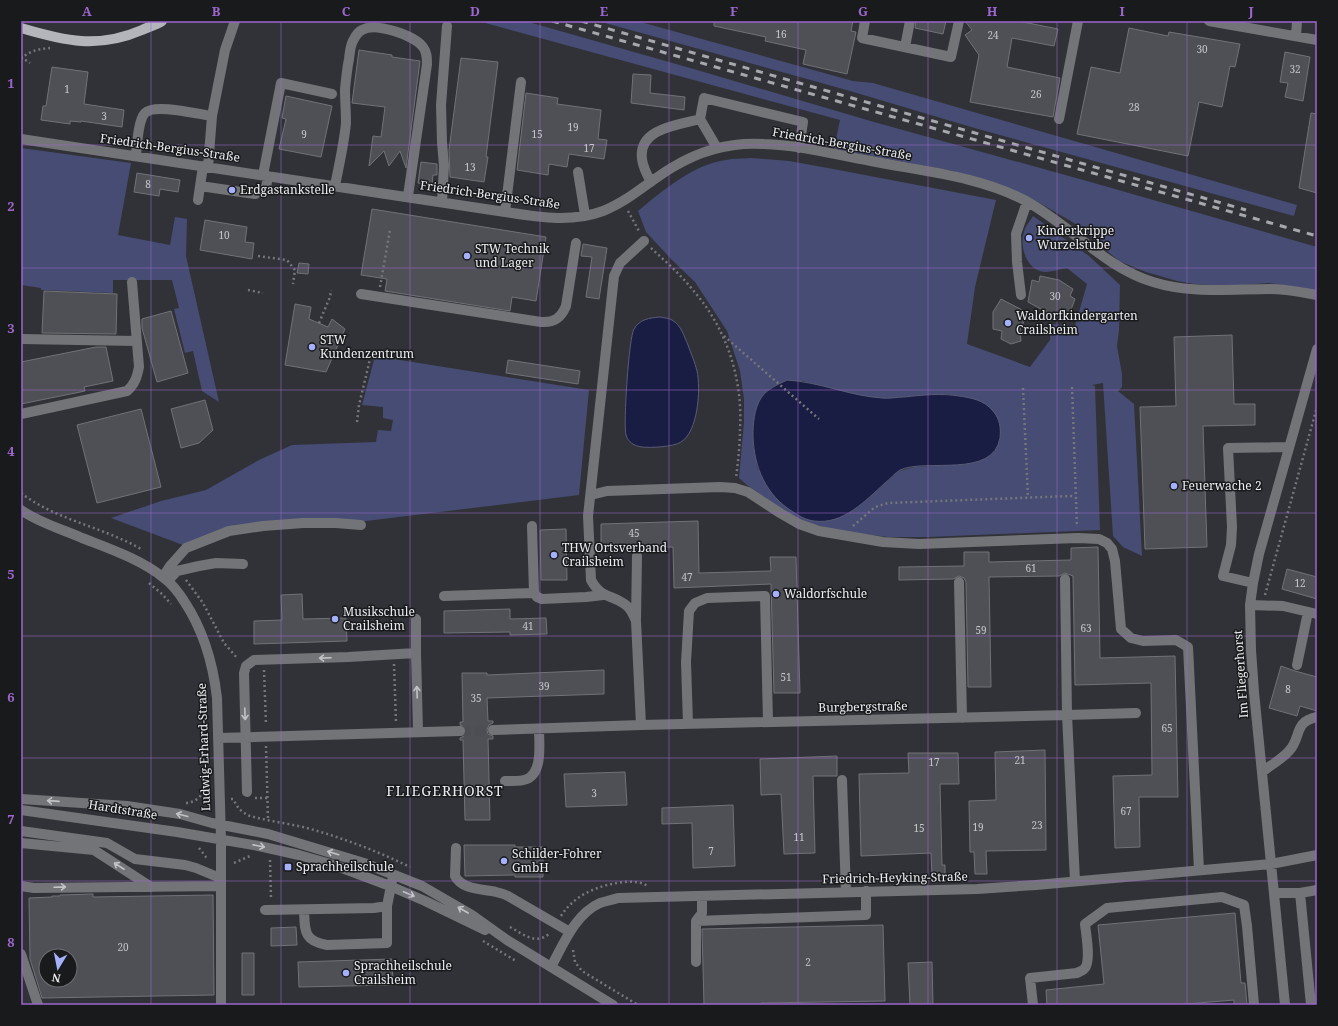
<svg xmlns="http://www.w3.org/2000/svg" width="1338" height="1026" font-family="'Noto Serif',serif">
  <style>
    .green { fill: #464c73; fill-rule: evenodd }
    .water { fill: #1a1d43; stroke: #595b77 }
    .building { fill: #4f5056; stroke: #707277; fill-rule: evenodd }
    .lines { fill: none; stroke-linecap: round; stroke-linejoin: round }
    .minor-tunnel { stroke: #4d4e53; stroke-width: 10; stroke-dasharray: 10 5; stroke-linecap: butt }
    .path { stroke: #75767b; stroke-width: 2.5; stroke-dasharray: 2 3; stroke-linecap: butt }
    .minor { stroke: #737477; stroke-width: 10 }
    .major { stroke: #b4b5ba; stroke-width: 10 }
    .rail { stroke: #a7a8ad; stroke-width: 3; stroke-dasharray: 7 7; stroke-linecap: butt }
    .oneway { stroke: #c2c3c6 }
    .grid { fill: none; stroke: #9d66ce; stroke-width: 1; stroke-opacity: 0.55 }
    .poi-dot { fill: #a5b1fc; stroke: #191a1c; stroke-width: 1.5 }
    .labels { text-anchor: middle; stroke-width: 3; stroke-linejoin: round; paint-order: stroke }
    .number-label { font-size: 10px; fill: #c5c6ca }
    .street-label { font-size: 12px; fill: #ecedf1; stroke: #191a1c }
    .poi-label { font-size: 12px; fill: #ecedf1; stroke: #191a1c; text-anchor: start }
    .quarter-label { font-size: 14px; letter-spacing: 1px; fill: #ecedf1; stroke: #191a1c }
    .neatline { fill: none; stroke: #9d66ce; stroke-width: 1.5 }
    .grid-label { font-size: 13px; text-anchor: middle; font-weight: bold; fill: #9d66ce }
  </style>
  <rect width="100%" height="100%" fill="#313237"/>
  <path class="green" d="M478,21H525L697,70L874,122L1094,183L1317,247V290L1269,283L1229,286L1194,284L1177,281L1146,272L1119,261L1074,223L1031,198L952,171L834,149L840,120Z
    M598,21H637L853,81L873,83L1297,205L1294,216L971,127L850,91Z
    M21,148L131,163L118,235L170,245L175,217L187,219L186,256L219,402L202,391L193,351L185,353L174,309L179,308L172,280H113V293L41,290V288L21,285Z
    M751,158L789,161L828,168L996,200L975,287L967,344L1030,367L1050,340L1051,324L1075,326L1087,284L1067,268C1060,269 1052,272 1045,272C1027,271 1019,247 1024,232C1025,227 1030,221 1033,216L1089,256L1120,285L1119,330L1117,346L1122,374V387L1118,391L1134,404L1142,556L1123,547L1113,536L1103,383L1092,385L1095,386L1100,530L929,537H888L855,533L831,529L798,520L747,485L739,478L744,422V399L740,371L727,331L695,282L672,260L646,232L638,211C662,191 694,164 726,160C734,158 743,159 751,158ZM802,381C829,387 857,398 884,398C906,399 928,393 950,394L964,464L915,467L899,471L858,507L843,516L758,470C754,448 751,432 756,410Z
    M375,356L589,390L579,495L358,522L300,520L183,545L111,518L161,501L206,490L259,460L292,445L376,442L378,430L391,431L393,420L383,418V407L362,405Z"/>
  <path class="water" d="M660,317C664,318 669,318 672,320C681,325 684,336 688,345C691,354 695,362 697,371C701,389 698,432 681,442C673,447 651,448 642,447C634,446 628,442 626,435C623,425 629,336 634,329C640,319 649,318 660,317Z
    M787,380C820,382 850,396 882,398C889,399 897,397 904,397C923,395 941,393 959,396C972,398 984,400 993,411C1000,419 1001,428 1000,438C993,479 926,458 900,470C895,473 890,479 885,483C865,501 843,525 814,521C806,520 799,516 793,512C766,495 754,468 753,436C753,424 754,409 761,398C767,389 777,385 787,380Z"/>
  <path class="building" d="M714,21H853L851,31L856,32L847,74L803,64L806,50L765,41L766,37L714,26Z
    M916,21H946L943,34L915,28Z
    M965,21H1018L1058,29L1054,46L1012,38L1007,67L1060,78L1053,117L970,102L979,55L965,35L972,30Z
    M1129,28L1168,36L1169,32L1240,44L1235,67L1230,66L1222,107L1199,102L1188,156L1077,134L1091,67L1120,73Z
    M359,50L392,55V57L420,61L406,168L400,151L389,166L384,151L369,166L373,136L381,137L385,107L352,103Z
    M1285,52L1310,57L1303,101L1285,97L1288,83L1280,82Z
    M461,58L498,62L486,157H488L484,182L450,177L449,150Z
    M52,67L88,72L84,104L124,110L122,127L81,121V122L70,121V124L41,120L43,106H46Z
    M633,74L651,75L650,93L685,97L684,110L631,103Z
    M526,93L558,98L557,104L601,110L598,139L607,140L604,159L569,154L567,167L549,164L548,175L517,170Z
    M286,96L332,106L321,157L279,149L286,119L282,118Z
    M1311,113L1317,114V193L1299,188Z
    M421,162L437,164V175H433L432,185L418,183Z
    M137,173L180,180L178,192L160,189L159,196L134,192Z
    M372,209L546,237L536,301L512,297L510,311L385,291L387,279L361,275Z
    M205,220L247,227L245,242L254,243L252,259L200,250Z
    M583,244L607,248L599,299L586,297L592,257L581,256Z
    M299,263L309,264L308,274L297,273Z
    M1040,276L1059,280L1073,289L1070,296L1075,299L1069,315L1048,313L1028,302L1032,280L1039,282Z
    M44,291L117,294L116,334L42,333Z
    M1001,299L1028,313L1020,330L1021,341L1011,344L1001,339L1002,331L993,329V312Z
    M295,304L311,307L309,319L328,327L332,319L345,329L326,372L285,365Z
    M171,311L188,373L157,382L142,328V319Z
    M1232,335L1234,404H1255V425L1203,426L1207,547L1145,549L1140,407L1176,406L1174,337Z
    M96,347H106L113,381L84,387L85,391L21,404V362Z
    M508,360L580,371L578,384L506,373Z
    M205,400L213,430L199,443L181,448L171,409Z
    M141,409L161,487L97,503L77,425Z
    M698,521L699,573L771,571L770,557H796L800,693H774L771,584L674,588L673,547L601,549V524Z
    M566,529L567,580H541L540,530Z
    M1098,547L1100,658L1175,656L1178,797H1139L1140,847L1115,848L1113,776L1152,775L1151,683L1075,685L1073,576L1065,573L1059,576L989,577L991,687H968L966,582L964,578L959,576L953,579L899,580V567L964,566V552H989V562L1071,560V548Z
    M1287,569L1317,577V599L1282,589Z
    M302,594L303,619L346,618L347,641L254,644V621L282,620L281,595Z
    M510,609V619L546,618L547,634L510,635V632L444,633V611Z
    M1281,666L1295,671L1317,677V711L1300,706L1297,716L1269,708Z
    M604,670V694L487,698L488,721H493V723L489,725L487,730L488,734L493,736V739H488L490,820H465L463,740H460V738L464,736L466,731L465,727L460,725V722H463L462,673H487V675Z
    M1045,750L1046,850L986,851L987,874H975L974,852H970L969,801L996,800L995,752Z
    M908,753H958L959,784H940L942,865H945V876H932L931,853L861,856L859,774L909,773Z
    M837,756V776H813L815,853L784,854L781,794L761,795L760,759Z
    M625,772L627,805L566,807L564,774Z
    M733,805L735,866L693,868L692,823L662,824V808Z
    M464,845H515V847H543V877H515V875L465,876Z
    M93,894V897L213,895L214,995L42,998L30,959L29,898L52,897V896H60V895ZM46,956H70V980H46Z
    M1235,913L1241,983H1245L1247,1005H1234V1000L1174,1005H1047L1046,990L1104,984L1098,925Z
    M883,925L885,1001L761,1003V1005H704L702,929Z
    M296,927L297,945L271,946V928Z
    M242,953H254V995H242Z
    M392,959L393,985L299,987L298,962Z
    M932,962L933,1005H910L908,963Z"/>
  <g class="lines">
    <path class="minor-tunnel" d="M460,731L493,730"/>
    <path class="path" d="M21,57L30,63
      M21,59C29,51 38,49 50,48
      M628,211L639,231
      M651,248C665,261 680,274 692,289C726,327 743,378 740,429C740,445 738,462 736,478
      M258,256L287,260L295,270L293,284
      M380,287L390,230
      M248,290L263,293
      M319,323L330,297L331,290
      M724,336L819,419
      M1072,387L1077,527
      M1023,388L1028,498
      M357,422L359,405L371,355
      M21,493C56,520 103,527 141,549
      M853,526L875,507L888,503L1071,496L1076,498
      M186,580L203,603L224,643L238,659
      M149,583L162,594L171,604
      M1265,595L1317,407
      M394,664L396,723
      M264,670L266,725
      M266,746L268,819
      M255,798H268
      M231,799H233L239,809L247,815C266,821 287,823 307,828C343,838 377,851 410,867
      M186,803C199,802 205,792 207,779
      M199,848L206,857L209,859
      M270,860L271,899
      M234,863L250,856
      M561,916C575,894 599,885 624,882C633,881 641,882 648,886
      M510,927C523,934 535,945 549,934L550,935
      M483,941L516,961
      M573,950L575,962L582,971L638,1005"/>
    <path class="minor" d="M865,21L862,38L951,57L959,21
      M1209,21L1317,40
      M1296,36L1297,21
      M905,47L910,21
      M700,119L717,148
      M1059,119L1078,21
      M21,139L505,212C538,217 571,223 603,211C629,201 649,181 673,167C701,150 732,142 764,144C800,145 836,155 871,161C921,171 980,176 1026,201C1070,225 1104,267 1153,282C1191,294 1231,289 1270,289C1286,289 1301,292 1317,295
      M136,156C137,146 138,120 145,113C154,103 198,114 212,116
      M208,167L212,116L225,50L235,21
      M578,172L585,215
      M263,175L281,83L332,94
      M651,182C647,175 643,167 642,159C638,128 679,125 700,119L704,98L803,122L799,148
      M200,186L255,194L266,188L268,176
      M335,186C339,165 344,144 346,123C346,112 345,101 345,89C346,79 347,69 349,59C350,52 350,45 354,39C356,35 358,32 362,30C375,22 414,35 423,47C427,52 427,58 427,64L408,196
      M198,200L203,166
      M442,202L444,166L442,142L441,105L447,26
      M505,212L521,82
      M361,294L541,322C554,323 561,318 566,306L576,243
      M1021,295L1017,262L1016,234L1027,202
      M21,339L136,341
      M21,414L127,391C135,384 137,377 139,367L132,282
      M591,495L607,491L720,487L735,488L748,492L780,513L799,524L819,531L883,542L919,544L1078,538L1099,539L1107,543L1112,549L1115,561L1121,629L1131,638L1143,641L1176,640L1188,647L1199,870
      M21,510C39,523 62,529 82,538C110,549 140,559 164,578C172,584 179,593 184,601C204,631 213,663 217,698L221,839V1005
      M532,526L534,593L537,597L542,599L586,597L603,595
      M163,577L170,566L186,548L229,531L263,526L303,523H336L361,525
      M1065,579L1067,715L1136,713
      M168,581L177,571L199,566L216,563L243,564
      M959,582L962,718
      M1253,583L1223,576L1231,545L1232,527L1228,448L1289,447
      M444,596L534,593
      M1250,605L1283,606L1317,614
      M636,619L637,556
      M416,653V619
      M1297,665L1308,612
      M688,724L686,662L689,611L695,603L707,598L765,596L768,722
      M641,725L636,621C633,614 630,607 623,603C609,594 601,598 591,580L588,516L614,276L620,263L644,241
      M493,730L641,725L1067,715L1075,881
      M218,738L460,731
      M1262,772C1271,765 1282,759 1289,751C1302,737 1293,722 1317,717
      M842,780L846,892
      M505,781C512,781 520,782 527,779C543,772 539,743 539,729
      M247,792L244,673L246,666L254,660L348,657L416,653L418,731
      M21,799L127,806L180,814L212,823L268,834L364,863L422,886L472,915L507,940L613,1005
      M21,810L177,832L259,846L299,855L334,865L390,886L425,901L485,930
      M21,831L107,843L135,859L185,865L196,868L220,878
      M21,843L94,850L151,887
      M456,848L455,876C462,890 483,889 496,892C500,893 504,894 508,896L570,932
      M21,886L34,888L221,886
      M1275,893H1300L1317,890
      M1300,893L1311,1005
      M265,910L374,908L387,906
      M304,910C305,930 303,941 327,945L387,943V906L392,881
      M696,921L866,915V891
      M21,954L38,1005
      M696,962V921L702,913V896
      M551,967C563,945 575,914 600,903C606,901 612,900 618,898L977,889L1036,885L1271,864L1317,855
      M1033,1005L1030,978L1077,973C1080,971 1083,971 1085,968C1091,960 1086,934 1085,924L1107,908L1222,897L1244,905L1247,926L1254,1005
      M1285,1005L1254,692L1251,650L1250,605L1253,583L1259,554L1317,349"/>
    <path class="major" d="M21,28C65,41 98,49 142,30C148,27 156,25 162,21"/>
    <path class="rail" d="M552,21L1317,236
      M581,21L1246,210"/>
  </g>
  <defs><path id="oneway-shaft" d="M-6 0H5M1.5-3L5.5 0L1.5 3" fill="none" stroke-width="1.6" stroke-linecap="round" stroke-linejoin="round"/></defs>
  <g class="oneway">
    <use href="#oneway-shaft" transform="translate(325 658) rotate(178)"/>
    <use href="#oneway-shaft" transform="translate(417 692) rotate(-92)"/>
    <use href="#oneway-shaft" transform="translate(245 714) rotate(88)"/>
    <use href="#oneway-shaft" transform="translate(53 801) rotate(-176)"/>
    <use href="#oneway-shaft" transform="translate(182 815) rotate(-166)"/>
    <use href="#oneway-shaft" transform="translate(259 846) rotate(11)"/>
    <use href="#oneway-shaft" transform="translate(333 853) rotate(-163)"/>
    <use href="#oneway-shaft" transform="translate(119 866) rotate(-147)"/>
    <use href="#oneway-shaft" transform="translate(60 887) rotate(-2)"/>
    <use href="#oneway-shaft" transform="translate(409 894) rotate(23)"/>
    <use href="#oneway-shaft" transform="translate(463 910) rotate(-150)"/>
  </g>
  <path class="grid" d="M151,21V1005M281,21V1005M410,21V1005M540,21V1005M669,21V1005M798,21V1005M928,21V1005M1057,21V1005M1187,21V1005M21,145H1317M21,268H1317M21,390H1317M21,513H1317M21,636H1317M21,758H1317M21,881H1317"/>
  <g class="poi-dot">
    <circle cx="232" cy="190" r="4"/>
    <circle cx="1029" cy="238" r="4"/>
    <circle cx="467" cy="256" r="4"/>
    <circle cx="1008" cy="323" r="4"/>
    <circle cx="312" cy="347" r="4"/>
    <circle cx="1174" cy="486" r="4"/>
    <circle cx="554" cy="555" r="4"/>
    <circle cx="776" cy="594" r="4"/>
    <circle cx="335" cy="619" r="4"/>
    <circle cx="504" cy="861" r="4"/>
    <rect x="284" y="863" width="8" height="8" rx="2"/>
    <circle cx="346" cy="973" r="4"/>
  </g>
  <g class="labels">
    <g class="number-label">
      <text x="781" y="38">16</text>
      <text x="993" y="39">24</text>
      <text x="1202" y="53">30</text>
      <text x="1295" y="73">32</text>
      <text x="67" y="93">1</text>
      <text x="1036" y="98">26</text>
      <text x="1134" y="111">28</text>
      <text x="104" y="120">3</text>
      <text x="573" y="131">19</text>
      <text x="304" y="138">9</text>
      <text x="537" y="138">15</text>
      <text x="589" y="152">17</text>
      <text x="470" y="171">13</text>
      <text x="148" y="188">8</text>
      <text x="224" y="239">10</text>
      <text x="1055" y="300">30</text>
      <text x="634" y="537">45</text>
      <text x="1031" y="572">61</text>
      <text x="687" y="581">47</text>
      <text x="1300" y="587">12</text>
      <text x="528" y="630">41</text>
      <text x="1086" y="632">63</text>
      <text x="981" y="634">59</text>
      <text x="786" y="681">51</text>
      <text x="544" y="690">39</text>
      <text x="1288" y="693">8</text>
      <text x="476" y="702">35</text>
      <text x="1167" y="732">65</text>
      <text x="1020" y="764">21</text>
      <text x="934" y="766">17</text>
      <text x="594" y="797">3</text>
      <text x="1126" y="815">67</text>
      <text x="1037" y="829">23</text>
      <text x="978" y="831">19</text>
      <text x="919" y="832">15</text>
      <text x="799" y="841">11</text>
      <text x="711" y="855">7</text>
      <text x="123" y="951">20</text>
      <text x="808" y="966">2</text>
    </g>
    <g class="street-label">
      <text transform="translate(842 144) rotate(10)" y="4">Friedrich-Bergius-Straße</text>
      <text transform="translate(170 148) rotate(8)" y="4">Friedrich-Bergius-Straße</text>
      <text transform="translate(490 195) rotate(8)" y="4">Friedrich-Bergius-Straße</text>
      <text transform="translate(1241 674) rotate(-94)" y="4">Im Fliegerhorst</text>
      <text transform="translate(863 707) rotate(-1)" y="4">Burgbergstraße</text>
      <text transform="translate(204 747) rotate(-92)" y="4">Ludwig-Erhard-Straße</text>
      <text transform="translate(123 810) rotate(9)" y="4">Hardtstraße</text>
      <text transform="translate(895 878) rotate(-1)" y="4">Friedrich-Heyking-Straße</text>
    </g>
    <g class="poi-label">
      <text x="240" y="194">Erdgastankstelle</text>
      <text x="1037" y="235">Kinderkrippe<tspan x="1037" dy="14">Wurzelstube</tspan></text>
      <text x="475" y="253">STW Technik<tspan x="475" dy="14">und Lager</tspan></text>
      <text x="1016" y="320">Waldorfkindergarten<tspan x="1016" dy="14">Crailsheim</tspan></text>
      <text x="320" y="344">STW<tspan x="320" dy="14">Kundenzentrum</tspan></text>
      <text x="1182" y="490">Feuerwache 2</text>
      <text x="562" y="552">THW Ortsverband<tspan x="562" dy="14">Crailsheim</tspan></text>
      <text x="784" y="598">Waldorfschule</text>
      <text x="343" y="616">Musikschule<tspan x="343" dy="14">Crailsheim</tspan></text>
      <text x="512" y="858">Schilder-Fohrer<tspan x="512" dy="14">GmbH</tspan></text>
      <text x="296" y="871">Sprachheilschule</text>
      <text x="354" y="970">Sprachheilschule<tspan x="354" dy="14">Crailsheim</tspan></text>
    </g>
    <g class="quarter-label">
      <text x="445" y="796">FLIEGERHORST</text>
    </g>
  </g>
  <rect width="1338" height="1026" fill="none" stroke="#191a1c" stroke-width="44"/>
  <g transform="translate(58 968) rotate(190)"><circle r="19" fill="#191a1c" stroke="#6d6e71"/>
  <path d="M0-3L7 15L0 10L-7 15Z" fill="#a5b1fc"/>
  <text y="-6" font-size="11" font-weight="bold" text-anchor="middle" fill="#ecedf1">N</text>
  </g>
  <rect x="22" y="22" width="1294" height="982" class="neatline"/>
  <g class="grid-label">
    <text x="87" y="16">A</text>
    <text x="216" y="16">B</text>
    <text x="346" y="16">C</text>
    <text x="475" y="16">D</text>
    <text x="604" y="16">E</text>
    <text x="734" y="16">F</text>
    <text x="863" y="16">G</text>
    <text x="992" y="16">H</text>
    <text x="1122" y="16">I</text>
    <text x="1251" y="16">J</text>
    <text x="11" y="88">1</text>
    <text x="11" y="211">2</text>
    <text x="11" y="333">3</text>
    <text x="11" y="456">4</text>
    <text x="11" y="579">5</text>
    <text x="11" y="702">6</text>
    <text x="11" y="824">7</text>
    <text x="11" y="947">8</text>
  </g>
</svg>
